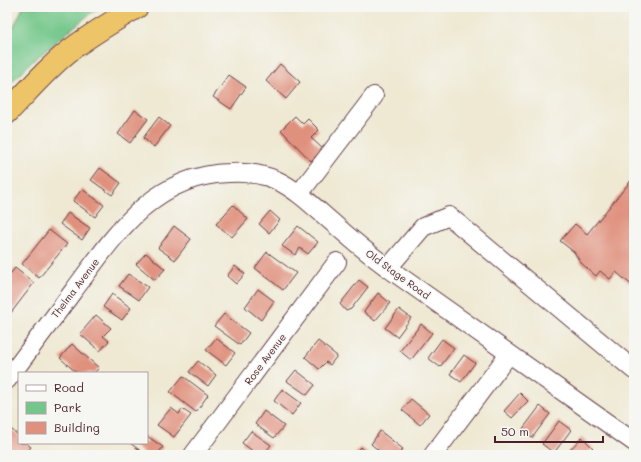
<svg xmlns="http://www.w3.org/2000/svg" width="641" height="462" font-family="Mali,sans-serif">
  <style>
    .green { fill: #74c78b; stroke: #5f735b }
    .building { fill: #e0917e }
    .lines { fill: none; stroke-linecap: round; stroke-linejoin: round }
    .minor-casing { stroke: #633d44; stroke-width: 20 }
    .highway-casing { stroke: #633d44; stroke-width: 24 }
    .minor { stroke: #fff; stroke-width: 18 }
    .highway { stroke: #eec469; stroke-width: 22 }
    .labels { text-anchor: middle; stroke-width: 3; stroke-linejoin: round; paint-order: stroke }
    .street-label { font-size: 10px; fill: #4a1f2b; stroke: #f6f6f2 }
  </style>
  <rect width="100%" height="100%" fill="#f6f6f2"/>
  <filter id="ink" filterUnits="userSpaceOnUse"><feTurbulence type="fractalNoise" baseFrequency=".025" numOctaves="2"/><feDisplacementMap in="SourceGraphic" scale="8" xChannelSelector="R" yChannelSelector="G"/><feConvolveMatrix kernelMatrix="1 2 1 2 8 2 1 2 1" color-interpolation-filters="sRGB"/></filter>
  <filter id="wash" filterUnits="userSpaceOnUse"><feTurbulence type="fractalNoise" baseFrequency=".012" numOctaves="4" result="noise"/><feDisplacementMap in="SourceGraphic" scale="16" xChannelSelector="R" yChannelSelector="G"/><feGaussianBlur stdDeviation="0.9" result="paint"/><feColorMatrix in="noise" values="0 0 0 0 0 0 0 0 0 0 0 0 0 0 0 0 0 1.4 0 .05"/><feComposite in="paint" operator="in"/></filter>
  <g filter="url(#wash)">
    <rect width="100%" height="100%" fill="#efe9d3"/>
    <path class="green" d="M23,7H102L91,13L33,61L7,87V41Z"/>
    <g id="blocks">
      <path class="building" d="M280,64L300,82L286,99L266,81Z
        M229,75L246,87L231,109L213,97Z
        M135,110L148,119L130,143L118,134Z
        M295,116L303,124L308,119L319,130L311,138L323,149L311,161L281,130Z
        M159,117L170,126L154,147L143,138Z
        M100,168L121,183L112,195L91,180Z
        M634,177V287L616,272L610,279L600,271L596,276L581,263L574,252L560,241L575,224L587,234Z
        M82,189L104,205L95,217L73,201Z
        M233,205L248,219L232,237L216,224Z
        M270,211L280,220L269,233L259,224Z
        M68,213L90,228L82,240L60,224Z
        M174,226L191,239L175,260L158,248Z
        M298,226L318,242L308,254L300,248L295,255L282,246Z
        M49,230L67,244L39,278L22,264Z
        M267,252L296,273L283,290L255,268Z
        M146,253L165,269L155,280L136,264Z
        M235,266L245,274L236,284L227,276Z
        M15,268L34,283L7,318V278Z
        M128,274L148,287L139,300L119,286Z
        M359,280L368,287L351,309L346,311L340,304Z
        M258,289L274,301L261,320L245,307Z
        M378,293L390,303L375,321L364,312Z
        M112,294L131,308L122,320L103,307Z
        M399,309L411,318L397,337L385,328Z
        M224,314L249,333L240,345L214,326Z
        M96,315L111,328L103,336L109,341L100,351L80,334Z
        M421,324L432,333L411,360L400,351Z
        M216,338L235,353L226,365L206,350Z
        M442,339L454,348L440,367L428,358Z
        M318,341L337,356L330,365L326,362L319,369L305,357Z
        M72,344L99,368L94,373H77L60,358Z
        M464,355L475,363L461,382L450,374Z
        M198,361L216,375L208,386L189,372Z
        M296,370L315,385L307,395L287,381Z
        M183,376L208,395L196,412L170,392Z
        M282,389L301,403L292,415L274,401Z
        M520,393L528,401L512,418L504,411Z
        M411,399L429,414L420,425L402,410Z
        M540,406L550,414L532,438L522,430Z
        M171,408L179,414L182,409L191,415L174,437L157,425Z
        M264,411L284,426L274,438L255,424Z
        M559,421L571,430L554,453L542,444Z
        M11,429L19,436V443H26L31,447L24,455H11L7,452V433Z
        M251,431L271,445L263,455H258L242,443Z
        M380,431L403,449L399,455H384L371,444Z
        M147,436L163,447L157,455H146L130,443H147Z
        M582,437L593,448L586,455H565Z
        M361,447L370,455H354Z"/>
    </g>
  </g>
  <g filter="url(#ink)">
    <use href="#blocks" fill-opacity="0" stroke="#633d44" stroke-width="1"/>
    <g class="lines">
      <defs>
        <path id="minor" d="M299,194L374,96
          M388,268L423,227L449,216L634,370
          M7,380C29,350 52,320 74,290C115,235 153,175 229,173C246,172 260,173 276,180C298,190 316,209 334,224C351,239 369,254 388,268L634,442
          M193,455L337,262
          M433,455L509,354"/>
        <path id="highway" d="M7,113C28,91 48,67 73,48C93,33 115,20 137,7"/>
      </defs>
      <use href="#minor" class="minor-casing"/>
      <use href="#highway" class="highway-casing"/>
      <use href="#minor" class="minor"/>
      <use href="#highway" class="highway"/>
    </g>
  </g>
  <g class="labels">
    <g class="street-label">
      <text transform="translate(398 274) rotate(36)" y="4">Old Stage Road</text>
      <text transform="translate(75 288) rotate(-53)" y="4">Thelma Avenue</text>
      <text transform="translate(265 359) rotate(-53)" y="4">Rose Avenue</text>
    </g>
  </g>
  <rect width="641" height="462" fill="none" stroke="#f6f6f2" stroke-width="24"/>
  <rect x="18" y="372" width="130" height="72" fill="#f6f6f2" stroke="#b1a0a2"/>
  <rect x="26" y="385" width="20" height="6" fill="#ffffff" stroke="#b1a0a2"/>
  <text x="54" y="392" font-size="12" fill="#4a1f2b">Road</text>
  <rect x="26" y="402" width="20" height="12" fill="#74c78b" stroke="#b1a0a2"/>
  <text x="54" y="412" font-size="12" fill="#4a1f2b">Park</text>
  <rect x="26" y="422" width="20" height="12" fill="#e0917e" stroke="#b1a0a2"/>
  <text x="54" y="432" font-size="12" fill="#4a1f2b">Building</text>
  <path d="M495 436v6h108v-6" fill="none" stroke="#4a1f2b" stroke-width="2"/>
  <text x="501" y="436" font-size="12" fill="#4a1f2b" stroke="#f6f6f2" stroke-width="3" paint-order="stroke">50 m</text>
</svg>
